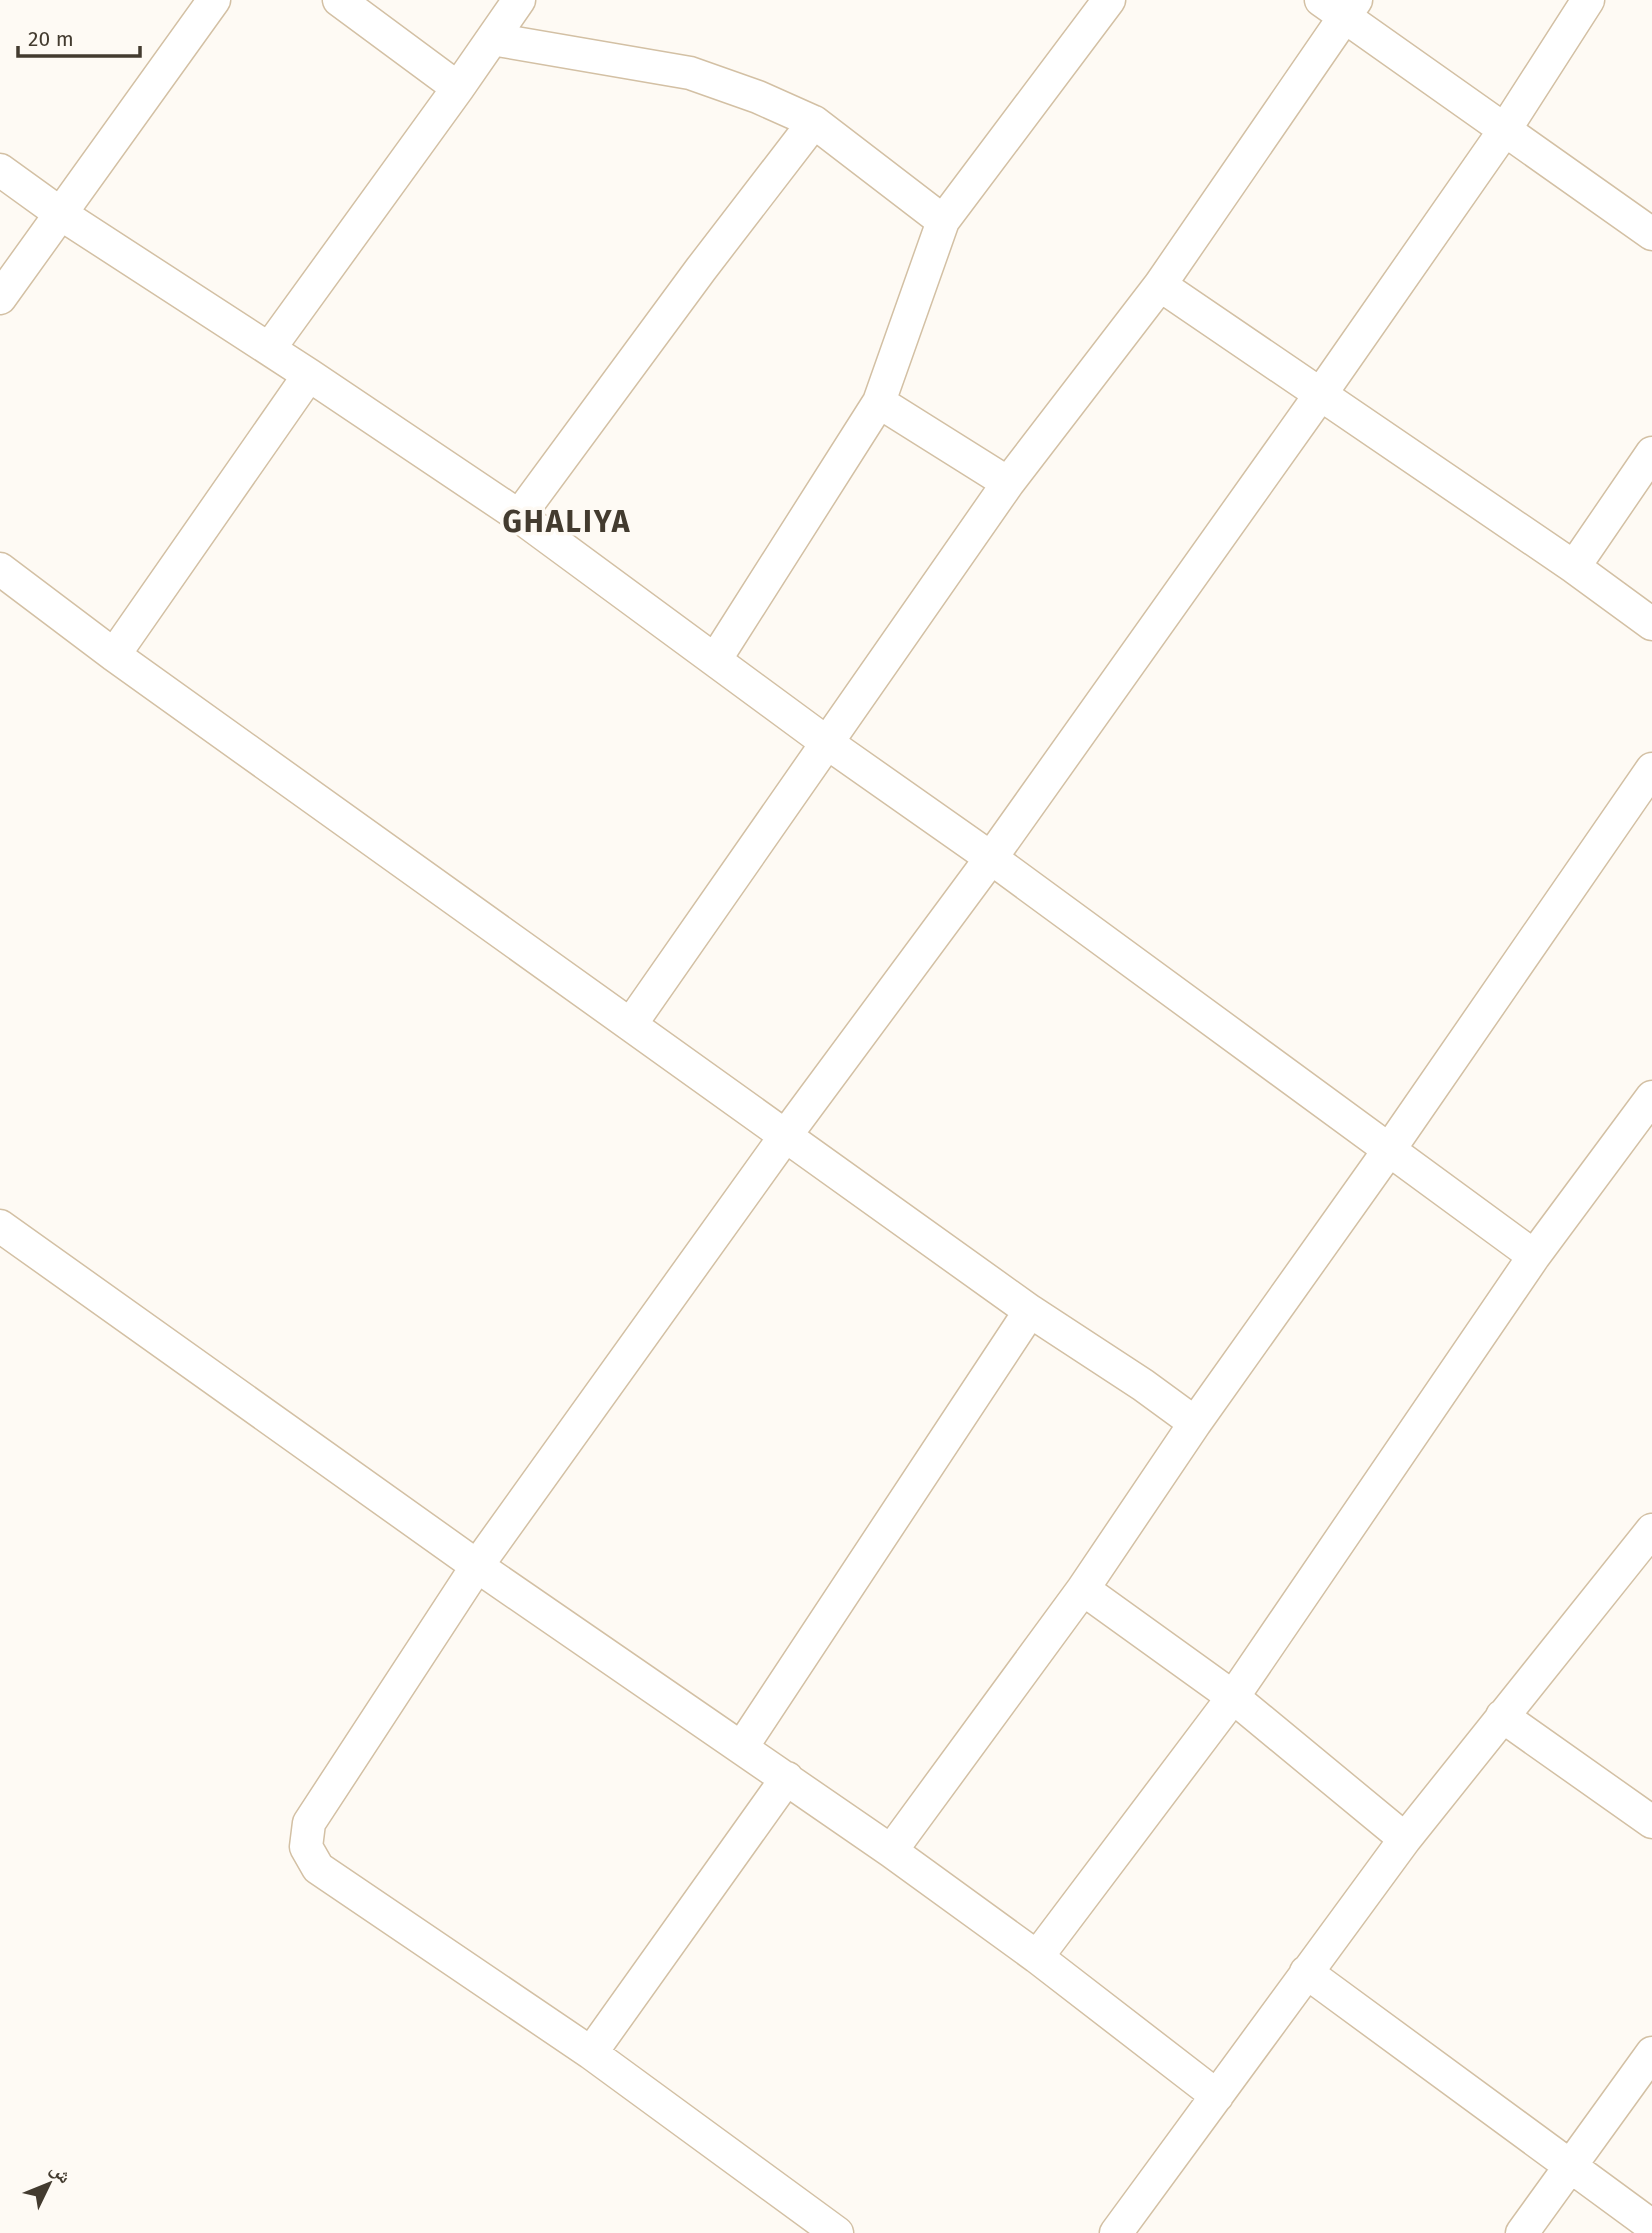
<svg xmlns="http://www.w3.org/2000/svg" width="1652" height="2233" font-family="'Fira Sans','Noto Naskh Arabic',sans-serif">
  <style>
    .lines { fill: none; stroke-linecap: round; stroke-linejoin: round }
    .minor-casing { stroke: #d3c0a4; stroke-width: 35 }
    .minor { stroke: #fff; stroke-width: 32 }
    .labels { text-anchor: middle; stroke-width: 7; stroke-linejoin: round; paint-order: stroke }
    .district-label { font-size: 30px; font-weight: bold; letter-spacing: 2px; fill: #433b2f; stroke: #fefaf4 }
  </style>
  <rect width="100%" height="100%" fill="#fefaf4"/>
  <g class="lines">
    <defs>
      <path id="minor" d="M339,0L458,88
        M1321,0L1652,234
        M492,39L690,73L758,97L814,122L943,221
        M0,170L61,214L309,375L519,516L826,742L991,858L1534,1256
        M1160,285L1574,567L1652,624
        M0,298L214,0
        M269,349L458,88L519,0
        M879,402L1008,483
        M519,516L701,269L814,122
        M1574,567L1652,453
        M0,569L114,655L1030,1311L1143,1385L1195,1423
        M114,655L309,375
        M715,660L879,402L943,221L1109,0
        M631,1024L1008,483L1160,285L1356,0
        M0,1226L477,1566L891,1851L1037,1957L1217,2096
        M1083,1589L1233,1697L1405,1839
        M1502,1716L1652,1822
        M742,1747L1030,1311
        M891,1851L1083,1589L1195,1423L1389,1150L1652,769
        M1037,1957L1233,1697L1534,1256L1652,1097
        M1306,1972L1652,2226
        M591,2053L787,1778
        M837,2233L591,2053L318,1868L306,1847L309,1823L477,1566L786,1135L991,858L1320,395L1504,131L1588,0
        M1116,2233L1405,1839L1652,1530
        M1522,2233L1652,2053"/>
    </defs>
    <use href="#minor" class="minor-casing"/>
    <use href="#minor" class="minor"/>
  </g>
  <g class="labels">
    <g class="district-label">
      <text x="567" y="532">GHALIYA</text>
    </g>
  </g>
  <g transform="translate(49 2184) rotate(47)" stroke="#fefaf4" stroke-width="5" paint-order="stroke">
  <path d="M0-5L12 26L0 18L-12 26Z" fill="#433b2f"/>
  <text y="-10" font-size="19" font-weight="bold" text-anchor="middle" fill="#433b2f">ش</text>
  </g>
  <path d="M18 46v10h122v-10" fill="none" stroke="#433b2f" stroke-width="3.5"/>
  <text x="28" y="46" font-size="21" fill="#433b2f" stroke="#fefaf4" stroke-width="5" paint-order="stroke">20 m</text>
</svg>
